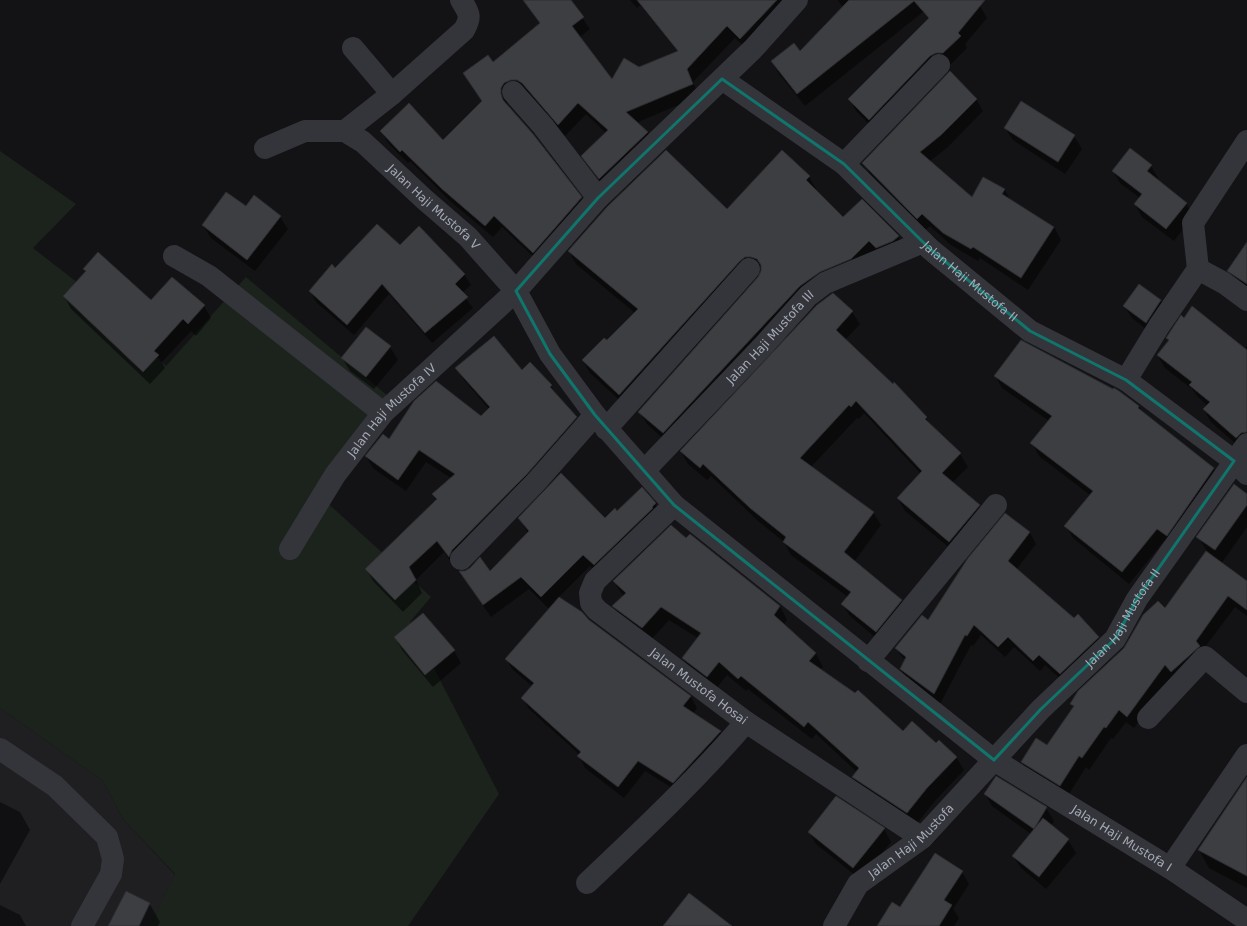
<svg xmlns="http://www.w3.org/2000/svg" width="1247" height="926" font-family="'DejaVu Sans',sans-serif">
  <style>
    .built { fill: #1f1f22 }
    .green { fill: #1b231c }
    .shadow { fill: #0007 }
    .building { fill: #3d3e42; stroke: #2d2d31 }
    .lines { fill: none; stroke-linecap: round; stroke-linejoin: round }
    .minor { stroke: #34353a; stroke-width: 22 }
    .marked { fill: none; stroke: #0f766e; stroke-width: 3; stroke-linejoin: round }
    .labels { text-anchor: middle; stroke-width: 3; stroke-linejoin: round; paint-order: stroke }
    .street-label { font-size: 12px; fill: #a4aab6; stroke: #0e0e10 }
  </style>
  <rect width="100%" height="100%" fill="#131315"/>
  <path class="built" d="M0,708L103,781L123,819L175,875L150,926H0Z"/>
  <path class="green" d="M0,151L76,204L33,248L87,290L166,366L246,277L394,401L322,498L431,597L410,622L499,794L408,926H150L175,874L123,819L103,781L0,708Z"/>
  <path class="shadow" d="M524,0H570L590,29L580,37L612,81L678,52L640,5L637,8L630,0H798L748,50L735,38L693,82L699,96L636,123L648,133L654,145L607,191L583,156L606,133L586,114L565,136L530,96L508,100L507,106L581,198L588,210L541,264L502,227L493,237L450,201L410,161L408,163L388,143L381,131L443,142L483,102L464,73L492,64L540,24Z
    M838,0H923L928,8L805,106L779,74L772,61L800,52L843,8Z
    M955,0H972L980,6L987,18L965,44L967,48L950,65L943,64L876,131L856,111L850,99Z
    M976,99L983,111L948,147L930,161L972,199L1005,190L1011,201L1054,227L1061,240L1028,290L980,258L978,261L951,245L930,226L925,230L871,175L864,163Z
    M1022,103L1074,136L1082,149L1065,174L1013,140L1005,128Z
    M1151,166L1158,178L1157,180L1186,203L1193,216L1174,241L1142,217L1135,204L1140,198L1120,183L1113,171Z
    M809,177L816,189L815,190L843,218L898,236L905,249L827,284L670,445L647,424L640,412L759,278L762,270L759,269L627,407L590,373L583,361L607,342L635,313L576,264L569,251L727,210Z
    M280,217L288,229L255,271L211,238L203,225Z
    M1247,243V291L1236,283L1228,271Z
    M400,246L464,274L471,285L462,293L473,308L432,343L389,294L354,335L316,302L310,291L336,269Z
    M84,269L151,301L204,306L211,318L196,336L191,331L162,362L165,368L150,384L71,309L64,296L86,272Z
    M1140,285L1161,301L1168,314L1154,335L1132,318L1124,306Z
    M852,312L860,324L845,340L926,418L931,426L960,454L968,467L952,483L979,506L986,519L957,554L905,511L898,499L921,474L864,413L859,419L857,418L811,467L873,512L881,525L854,562L901,600L909,613L883,644L850,616L842,604L848,597L791,555L784,542L758,521L711,476L707,480L688,464L681,452Z
    M366,328L390,347L398,360L374,389L350,371L342,358Z
    M1167,338L1245,349L1247,346V447L1243,450L1211,422L1204,410L1208,406L1198,397L1192,389L1165,368L1158,356L1169,341Z
    M530,364L551,386L559,398L576,417L583,430L459,563L456,569L444,552L416,580L422,593L403,612L373,581L366,569L437,501L434,495L451,478L426,462L406,491L374,469L366,457L389,440L481,418L489,409L464,380L456,368L522,371Z
    M995,376L1113,390L1139,406L1142,413L1214,469L1221,481L1174,547L1164,541L1129,584L1073,538L1066,526L1090,495L1039,456L1032,443L1049,421L1002,388Z
    M1247,496V527L1221,564L1247,582V616L1235,607L1178,683L1172,676L1134,728L1126,722L1113,739L1111,738L1089,770L1086,767L1067,797L1029,774L1022,762L1048,746L1074,707L1072,704L1165,609L1207,551L1198,537Z
    M655,504L662,516L602,577L590,566L558,598L691,697L697,708L693,714L720,732L727,743L680,793L645,771L624,798L585,768L579,756L580,755L529,709L522,698L532,686L513,670L506,659L549,609L529,589L491,617L460,572H490L528,533L519,518L604,520L617,512Z
    M1005,515L1030,533L1036,544L1016,570L1098,638L1104,649L1066,684L1045,665L1040,671L1014,647L1005,657L981,635L973,646L971,645L940,704L907,680L901,669L905,661L896,648L928,622Z
    M686,540L780,606L787,620L783,625L816,654L823,667L820,670L903,732L936,744L956,757L964,770L934,802L915,826L860,790L853,777L857,772L816,734L812,739L748,689L746,691L727,675L715,690L691,671L683,658L698,638L669,620L650,641L621,619L614,606L624,597L614,582Z
    M423,614L454,651L461,663L433,687L402,650L395,637Z
    M997,778L1046,808L1054,821L1051,826L1068,840L1076,853L1046,889L1021,868L1013,856L1031,834L992,806L985,794Z
    M1247,779V888L1209,868L1199,850Z
    M0,802L20,812L30,830L0,884Z
    M884,829L891,842L861,880L816,844L809,832Z
    M962,872L969,884L953,909L959,918L954,926H883L901,909Z
    M149,903L160,922L158,926H109Z
    M0,905L20,915L26,926H0Z"/>
  <path class="building" d="M523,0H571L584,17L572,26L612,79L624,58L639,67L678,51L637,0H777L740,39L727,26L687,69L693,84L626,112L648,132L599,179L581,156L608,130L578,103L558,125L522,83L517,80H511L504,83L501,88V94L503,100L533,134L582,197L533,253L494,216L485,226L442,189L402,150L400,152L380,131L409,103L443,140L482,101L463,73L488,55L493,62L540,23Z
    M849,0H985L958,33L961,36L943,53H936L930,56L869,120L848,99L929,18L914,1L797,94L771,61L794,43L800,51Z
    M950,71L977,99L941,135L920,152L972,197L983,177L1005,189L1002,194L1054,227L1021,278L973,247L971,249L943,233L922,214L917,219L862,163Z
    M1021,101L1075,135L1058,162L1004,128Z
    M1130,148L1152,165L1147,171L1187,203L1166,229L1134,204L1142,194L1112,171Z
    M666,150L727,209L782,150L810,176L806,180L843,217L862,199L899,236L893,241L876,248L869,241L851,259L820,272L800,286L663,433L638,412L758,277L761,271V265L757,259L751,257H745L740,261L619,395L582,360L604,338L607,340L638,309L568,251L607,207Z
    M226,192L246,206L254,195L281,216L247,260L202,225Z
    M377,224L400,245L419,226L465,274L455,284L468,297L425,333L382,284L347,325L309,291L332,264L335,268Z
    M1247,242V284L1227,271Z
    M98,252L151,300L172,277L205,305L188,324L183,319L154,351L159,355L143,372L63,296L86,271L83,269Z
    M1139,284L1161,300L1146,323L1123,306Z
    M833,293L853,311L836,330L893,384L894,382L927,417L925,419L961,453L942,473L980,505L949,542L897,498L922,471L856,401L851,407L849,405L800,458L874,512L844,552L902,600L876,632L841,604L851,592L783,542L786,537L750,508L703,464L700,468L680,451L817,305Z
    M1192,306L1247,350V432L1241,433L1236,438L1203,409L1210,402L1189,385L1192,382L1157,355L1169,340L1166,338L1181,315L1184,318Z
    M366,327L391,346L366,377L341,358Z
    M494,336L522,370L530,362L552,385L550,387L577,417L527,474L452,550L449,557L437,541L409,567L416,580L395,600L365,569L437,499L432,494L455,474L419,450L398,480L365,456L383,434L389,439L414,401L436,381L481,416L490,407L455,368Z
    M1021,340L1113,389L1114,388L1119,391L1139,406L1138,408L1214,468L1167,536L1157,529L1122,572L1064,526L1093,491L1030,443L1052,416L994,376Z
    M561,473L605,518L615,508L617,511L642,487L656,503L652,507L653,508L594,565L583,555L541,597L521,577L483,605L459,571H465L470,568L480,557L490,571L529,531L518,518Z
    M1234,484L1247,494V505L1215,550L1196,537Z
    M1005,513L1030,532L1008,561L1074,618L1078,614L1099,637L1060,674L1039,655L1033,661L1008,637L998,647L974,625L967,636L965,635L934,694L900,669L906,657L895,648L922,615L928,620L968,558Z
    M671,525L686,538L690,534L780,606L774,615L816,653L809,661L855,693L858,690L903,731L912,721L936,743L939,740L957,757L927,788L907,813L852,777L859,768L808,722L804,727L741,676L738,679L719,662L707,677L682,658L701,633L661,607L642,628L612,606L626,593L613,581Z
    M1206,551L1247,581V610L1228,596L1196,641L1200,646L1171,672L1165,665L1127,717L1119,710L1106,728L1104,727L1082,758L1079,756L1060,786L1021,762L1036,738L1047,745L1074,706L1070,704L1078,691L1124,648L1143,615L1158,601L1165,608Z
    M559,597L582,612L589,620L691,696L683,706L721,731L673,783L638,761L618,787L577,756L581,752L521,698L534,683L505,659Z
    M423,613L455,650L425,675L394,637Z
    M996,776L1047,807L1034,829L984,794Z
    M1247,777V876L1198,850Z
    M836,796L885,828L853,868L808,832Z
    M1043,818L1069,839L1039,877L1012,856Z
    M935,853L963,871L944,900L952,905L939,926H877L892,902L900,907Z
    M126,891L150,903L139,926H108Z
    M689,893L732,926H663Z"/>
  <g class="lines">
    <g class="minor">
      <path d="M353,48L392,94"/>
      <path id="s1" d="M722,79L844,164L930,249L1030,331L1126,380L1234,461L1247,474"/>
      <path d="M513,92L543,126L598,198"/>
      <path id="s2" d="M345,131L363,142L424,199L468,237L516,291L550,354L595,415L674,505L994,760L1170,868L1247,920"/>
      <path d="M265,148L305,131H345L392,94L464,30C472,16 469,13 461,0"/>
      <path d="M844,164L939,65"/>
      <path d="M174,256L209,276L383,413"/>
      <path d="M1198,269L1224,283L1247,300"/>
      <path d="M1126,380L1159,326L1198,269L1193,223L1247,141"/>
      <path d="M606,429L749,269"/>
      <path id="s3" d="M644,471L764,345L808,296L825,283L923,242"/>
      <path id="s4" d="M674,505L595,581L590,593L591,603L597,610L746,722L922,838"/>
      <path id="s5" d="M290,549L335,475L383,413L516,291L598,198L753,49L797,0"/>
      <path d="M461,559L536,482L595,415"/>
      <path d="M868,661L996,505"/>
      <path d="M1148,718L1205,657L1247,692"/>
      <path d="M0,749L55,786L107,837L113,859L111,874L82,926"/>
      <path d="M1170,868L1247,755"/>
      <path d="M587,883C642,831 697,779 746,722"/>
      <path id="s6" d="M834,926L858,884L922,838L1041,709L1115,639L1137,599L1247,444"/>
    </g>
  </g>
  <path class="marked" d="M722,79L844,164L930,249L1030,331L1126,380L1234,461L1137,599L1115,639L1041,709L994,760L674,505L595,415L550,354L516,291L598,198Z"/>
  <g class="labels">
    <g class="street-label">
      <text dy="4" stroke="none"><textPath href="#s2" startOffset="117">Jalan Haji Mustofa V</textPath></text>
      <text dy="4" stroke="none"><textPath href="#s1" startOffset="321">Jalan Haji Mustofa II</textPath></text>
      <text dy="4" stroke="none"><textPath href="#s3" startOffset="184">Jalan Haji Mustofa III</textPath></text>
      <text dy="4" stroke="none"><textPath href="#s5" startOffset="173">Jalan Haji Mustofa IV</textPath></text>
      <text dy="4" stroke="none"><textPath href="#s6" startOffset="426">Jalan Haji Mustofa II</textPath></text>
      <text dy="4" stroke="none"><textPath href="#s4" startOffset="269">Jalan Mustofa Hosai</textPath></text>
      <text dy="4" stroke="none"><textPath href="#s2" startOffset="1061">Jalan Haji Mustofa I</textPath></text>
      <text dy="4" stroke="none"><textPath href="#s6" startOffset="117">Jalan Haji Mustofa</textPath></text>
    </g>
  </g>
</svg>
